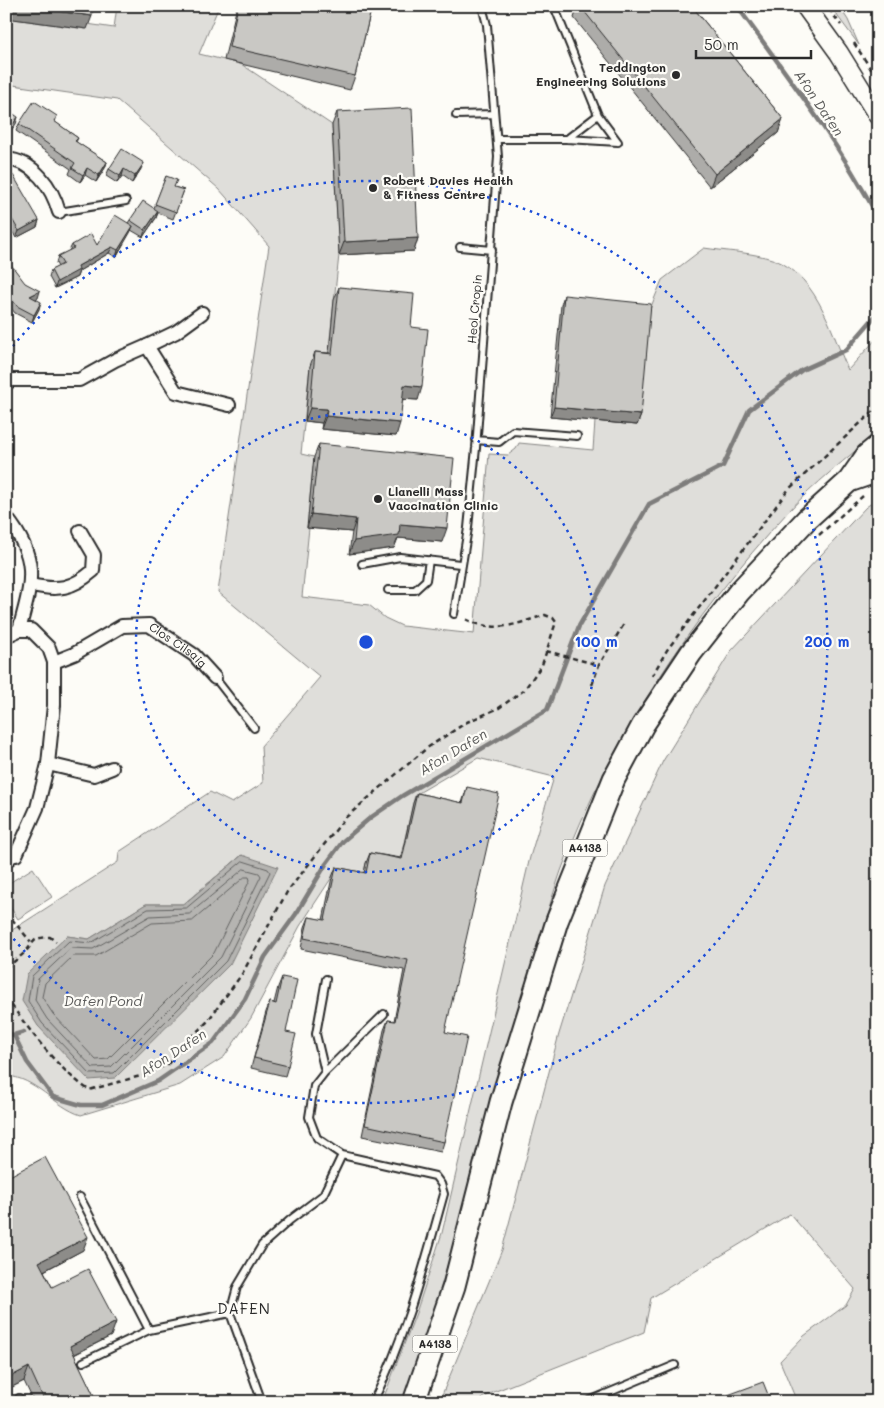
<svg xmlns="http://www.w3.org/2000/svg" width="884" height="1408" font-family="Mali,sans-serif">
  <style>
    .green { fill: #dfdeda; stroke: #858482; fill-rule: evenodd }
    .water { fill: #b5b4b1; stroke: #7e7d7b }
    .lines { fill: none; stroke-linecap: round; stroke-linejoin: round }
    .shore { stroke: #626261; stroke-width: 1 }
    .stream { stroke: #7e7d7b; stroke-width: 4.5 }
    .service-casing { stroke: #2b2b2b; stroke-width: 10 }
    .minor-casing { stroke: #2b2b2b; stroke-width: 16 }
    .secondary-casing { stroke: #2b2b2b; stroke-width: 21 }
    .trunk-casing { stroke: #2b2b2b; stroke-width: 25 }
    .path { stroke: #2b2b2b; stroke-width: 2.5; stroke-dasharray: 5 4; stroke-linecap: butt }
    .service { stroke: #fdfcf7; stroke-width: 6 }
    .minor { stroke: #fdfcf7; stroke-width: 12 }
    .secondary { stroke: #fdfcf7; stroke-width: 18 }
    .trunk { stroke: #fdfcf7; stroke-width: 21 }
    .wall { fill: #adaca9; stroke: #2b2b2b }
    .shaded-wall { fill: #8d8c89; stroke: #2b2b2b }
    .building { fill: #c9c8c4; stroke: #2b2b2b }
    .ring { fill: none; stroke: #1d4ed8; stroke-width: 2.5; stroke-dasharray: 2.5 5 }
    .poi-dot { fill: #2b2b2b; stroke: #fdfcf7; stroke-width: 2 }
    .labels { text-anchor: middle; stroke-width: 4.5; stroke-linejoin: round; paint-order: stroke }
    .shield { fill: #fdfcf7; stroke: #6a6a68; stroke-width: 1 }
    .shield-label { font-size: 11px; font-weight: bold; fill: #2b2b2b }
    .poi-label { font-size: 12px; font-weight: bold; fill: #2b2b2b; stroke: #fdfcf7; text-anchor: start }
    .street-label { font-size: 12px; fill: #2b2b2b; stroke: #fdfcf7 }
    .water-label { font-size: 14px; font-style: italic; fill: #5b5b5a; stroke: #fdfcf7 }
    .quarter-label { font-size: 15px; letter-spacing: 1px; fill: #2b2b2b; stroke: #fdfcf7 }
    .centre { fill: #1d4ed8; stroke: #fdfcf7; stroke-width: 2.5 }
    .ring-label { font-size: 15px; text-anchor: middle; font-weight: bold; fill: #1d4ed8; stroke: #fdfcf7; stroke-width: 4.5; stroke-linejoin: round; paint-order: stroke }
  </style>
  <rect width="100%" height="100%" fill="#fdfcf7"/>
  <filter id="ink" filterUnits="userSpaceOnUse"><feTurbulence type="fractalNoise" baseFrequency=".02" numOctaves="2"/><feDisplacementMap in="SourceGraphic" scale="10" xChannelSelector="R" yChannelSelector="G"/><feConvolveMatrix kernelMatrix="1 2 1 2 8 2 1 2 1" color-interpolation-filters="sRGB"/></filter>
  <g filter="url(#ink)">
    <path class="green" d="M117,6H219L199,54L241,64L332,125L339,255L327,367L310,366L301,454L314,457L307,527L309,528L302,597L369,605L385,618L402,626L474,634L489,454L508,455L516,449L519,443L593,450L595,421L637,425L648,314L662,280L704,248C724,251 745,252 765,257C815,268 830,328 848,370L878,337V432C847,458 814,484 787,513C692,617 610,739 561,871C551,899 543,928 535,956C489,1104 456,1256 403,1402H382L416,1313L442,1233L530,857L554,777L478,758L415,795L398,869L366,863L362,883L332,877L300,926L251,1018L224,1057L180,1085L81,1115C55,1107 35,1077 6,1076V934L118,862L119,852L210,792L232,803L263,783L261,746L320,677L218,592L269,246L219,189L117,100L6,84V18L86,29L87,24L114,28ZM242,855L38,1026L67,936L89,939L146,904H184Z
      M830,6H839L848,20L859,45Z
      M878,499V1402H797L780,1361L804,1336L846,1305L855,1289L790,1214L651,1298L644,1332L496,1391L482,1398L484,1402H439L502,1250L559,1034L605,886L663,761L731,651L866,507Z
      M33,868L52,897L18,919L6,901V885Z"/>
    <path class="water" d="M242,855L278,867L230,964L115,1078L89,1080L38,1026L22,1001L27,974L67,936L89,939L146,904H184Z"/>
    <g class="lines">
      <path class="shore" d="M243,861L268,869L270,872L226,961L114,1073L90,1074L42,1023L28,1001L32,976L69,941L91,943L148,909L186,908Z
        M244,869L259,873L261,876L221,957L111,1067L93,1068L47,1019L35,1000L38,979L71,948L93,949L150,916L189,914Z
        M245,877H249L250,880L214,953L108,1059L96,1060L53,1014L42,997L45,983L73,956H96L152,923L192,921Z"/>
      <path class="stream" d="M737,6C787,75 838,142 878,217
        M6,1033L14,1035
        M14,1035L27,1062L53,1097L81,1105H102L158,1081L213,1043L245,999L265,957L296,914L326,864L343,841L370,818L402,796L547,710L579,626L649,504L723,466L749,410L802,370L846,350L878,313
        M14,1035L24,1032"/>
      <defs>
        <path id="service" d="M554,6L598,115L567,139
          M456,115L494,114
          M598,115L618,142
          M497,139H567L618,142
          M59,212L126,201
          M460,247L492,250
          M476,440L499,442L513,431L577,436
          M362,564L400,557L460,564
          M388,590H415L426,580L429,560
          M454,614L468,528L476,448L498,157L487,25L482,6
          M215,678L254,728
          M6,864L12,860L16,855
          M325,1072L316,1034L326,979
          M80,1197L149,1330
          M83,1362L149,1330L230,1313
          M17,1402L19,1398
          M262,1402L230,1313L237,1287L262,1245L290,1220L323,1195L342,1155
          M373,1402C406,1336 424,1265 444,1194L441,1184L435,1176L342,1155L317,1138L309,1117L314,1086L325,1072L384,1014
          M586,1402L675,1365"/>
        <g id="minor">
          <path d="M6,159C34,161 52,187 59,212"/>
          <path d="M147,346L176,332L202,313"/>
          <path d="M6,383L12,380H79L115,360L147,346L176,392L229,405"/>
          <path d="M6,517C40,559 32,582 19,630"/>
          <path d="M31,585C58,591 72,589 93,571L94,555L80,531"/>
          <path id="s1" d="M6,636L19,630H31L49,648L54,662L74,654L122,626L149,625L194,655L215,678"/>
          <path d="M54,662V705L48,764L94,775L112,768"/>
          <path d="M16,855L37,808L48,764"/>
        </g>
        <path id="secondary" d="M805,6L839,53L878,116"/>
        <path id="trunk" d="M849,481L878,471
          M414,1402L454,1286L501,1102L557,921L614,779L643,725L691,653L739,592L807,519L849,481L867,455L878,446"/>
      </defs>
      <use href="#service" class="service-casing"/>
      <use href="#minor" class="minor-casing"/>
      <use href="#secondary" class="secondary-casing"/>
      <use href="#trunk" class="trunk-casing"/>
      <path class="path" d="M829,9L841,25
        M854,43L878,80
        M819,535L863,496
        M546,651L599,665
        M652,676L667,650L789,489L878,407
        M592,685L599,665L624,624
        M6,912L31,942
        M6,968C12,963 19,958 25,952C36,941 31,938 50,937L56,942
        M6,998C30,1030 55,1067 89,1090L144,1075L168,1064L181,1047L207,1022L242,974L287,892L345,818L427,748L467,722L499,708L524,690L542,665L556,622L553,618L545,615C513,625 496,634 463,618"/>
      <use href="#service" class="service"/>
      <use href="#minor" class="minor"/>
      <use href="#secondary" class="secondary"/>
      <use href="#trunk" class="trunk"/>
    </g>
    <path class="wall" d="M237,6H372L355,76L350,90L224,60Z
      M578,6H692L783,119L778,133L710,187L574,18Z
      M337,112L418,238L414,251L339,255L332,125Z
      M57,116L55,122L78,138L76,142L107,162L105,168L96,182L85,175L80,182L69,174L71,169L16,131L19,124Z
      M109,169H141L132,183L122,176L117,183L106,176Z
      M166,176L174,187L184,190L173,219L158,213L156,218L143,237L131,230L116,257L109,253L79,271L77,277L55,288L49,277L51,270L58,267L56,263L58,256L69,251L72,245H97L128,223L130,220L154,208Z
      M6,179L39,220L37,227L16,238L6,220Z
      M6,265L38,298L35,299L39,309L32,322L15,313L6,302Z
      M339,287L411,327L418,400L403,399L396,436L321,429L322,423L305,421L310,366L315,352L329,353L334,300Z
      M564,295L641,415L637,425L550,417L561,305Z
      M319,444L442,542L398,538L394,548L349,554L352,532L307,528L314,457Z
      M467,787L445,1032L444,1142L441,1152L362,1136L384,1030L388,1020L394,1021L404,970L301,949L305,927L309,917L323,920L332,877L336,867L364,873L366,863L370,853L401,858L413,803L417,793L462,803Z
      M282,977L288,1066L285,1076L251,1068L266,1012L270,1002L274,1003L278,987Z
      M6,1178L83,1250L44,1271L52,1287L111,1336L74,1355L97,1402H34L24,1381L6,1390Z"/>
    <path class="shaded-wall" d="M6,6H21L92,16L87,29L6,18Z
      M18,117L16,124L6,137V134Z
      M783,119L778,133L710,187L715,174Z
      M107,162L105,168L96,182L99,175Z
      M144,163L141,169L132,183L135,176Z
      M87,168L85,175L80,182L83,175Z
      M124,169L122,176L117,183L120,176Z
      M158,211L156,218L143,237L145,230Z
      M39,220L37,227L16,238L19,231Z
      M133,226L130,233L116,257L118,250Z
      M418,238L414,251L339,255L344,242Z
      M112,247L109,253L79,271L77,277L55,288L57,282L78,266Z
      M40,291L38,298L28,303L30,296Z
      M41,302L39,309L32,322L34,315Z
      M404,385L422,387L418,400L399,399Z
      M554,407L641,415L637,425L550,417Z
      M310,408L327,409L322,423L305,421Z
      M326,416L400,423L396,436L321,429Z
      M311,514L356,519L352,532L307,528Z
      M400,524L447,528L442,542L398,538L394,548L349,554L354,541Z
      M88,1237L83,1250L34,1276L39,1262Z
      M116,1322L111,1336L65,1359L70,1346Z
      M29,1367L24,1381L6,1390V1379Z"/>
    <path class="building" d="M21,6H93L92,16Z
      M238,6H372L355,76L229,47Z
      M580,6H692L783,119L715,174Z
      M34,101L57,116L54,121L78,138L75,141L107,162L99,175L87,168L83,175L72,168L75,163L19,124Z
      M412,108L418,238L344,242L337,112Z
      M6,109L18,117L6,134Z
      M122,149L144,163L135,176L124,169L120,176L109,169Z
      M13,175L39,220L19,231L6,209V179Z
      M166,176L177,180L174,187L184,190L176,212L155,204Z
      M143,201L158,211L145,230L130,220Z
      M115,215L133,226L118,250L112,247L78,266L79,270L57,282L51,270L63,264L58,256L74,248L72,245L91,234L97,245Z
      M9,262L25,283L40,291L30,296L41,302L34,315L17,306L6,292V265Z
      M339,287L414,294L411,327L428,329L422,387L404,385L400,423L326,416L327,409L310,408L315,352L332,354Z
      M564,295L651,304L641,415L554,407Z
      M319,444L454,458L447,528L400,524L399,535L354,541L356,519L311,514Z
      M467,787L499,794L445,1032L467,1037L444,1142L365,1125L388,1020L395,1021L408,960L304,938L309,917L325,920L336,867L366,873L370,853L402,859L417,793L463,803Z
      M282,977L297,980L286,1032L296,1034L288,1066L254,1058L270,1002L276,1004Z
      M45,1157L88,1237L39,1262L52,1287L88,1269L116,1322L70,1346L97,1402H45L29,1367L6,1379V1178Z
      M763,1382L771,1402H709Z"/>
  </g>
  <g class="ring">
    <circle cx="366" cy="642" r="230"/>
    <path d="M8 352A461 461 0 1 1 8 932"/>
  </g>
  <g class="poi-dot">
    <circle cx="676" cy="75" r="5"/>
    <circle cx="373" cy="188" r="5"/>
    <circle cx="378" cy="499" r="5"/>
  </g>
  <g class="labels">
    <g class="shield">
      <rect x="562.5" y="839.5" width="45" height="17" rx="4"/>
      <rect x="412.5" y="1335.5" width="45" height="17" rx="4"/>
    </g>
    <g class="shield-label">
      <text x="585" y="852">A4138</text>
      <text x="435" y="1348">A4138</text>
    </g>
    <g class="poi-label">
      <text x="666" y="72" text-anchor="end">Teddington<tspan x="666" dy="14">Engineering Solutions</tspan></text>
      <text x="383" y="185">Robert Davies Health<tspan x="383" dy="14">&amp; Fitness Centre</tspan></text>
      <text x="388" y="496">Llanelli Mass<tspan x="388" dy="14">Vaccination Clinic</tspan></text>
    </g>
    <g class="street-label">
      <text transform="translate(475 309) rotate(-85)" y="4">Heol Cropin</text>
      <text dy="4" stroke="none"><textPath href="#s1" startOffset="206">Clos Cilsaig</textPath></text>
    </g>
    <g class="water-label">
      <text transform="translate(819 103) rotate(56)" y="5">Afon Dafen</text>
      <text transform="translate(453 752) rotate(-31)" y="5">Afon Dafen</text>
      <text x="103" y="1006">Dafen Pond</text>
      <text transform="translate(173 1053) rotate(-33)" y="5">Afon Dafen</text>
    </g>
    <g class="quarter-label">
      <text x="244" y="1314">DAFEN</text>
    </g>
  </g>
  <circle cx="366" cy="642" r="8" class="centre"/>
  <g class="ring-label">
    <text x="596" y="647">100 m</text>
    <text x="827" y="647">200 m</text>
  </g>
  <rect width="884" height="1408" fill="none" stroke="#fdfcf7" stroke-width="25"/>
  <rect x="12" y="12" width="859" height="1383" fill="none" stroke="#2b2b2b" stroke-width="2" filter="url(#ink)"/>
  <path d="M696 50v8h115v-8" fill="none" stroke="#2b2b2b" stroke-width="2.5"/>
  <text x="704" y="50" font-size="15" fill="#2b2b2b" stroke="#fdfcf7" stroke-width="4" paint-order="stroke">50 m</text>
</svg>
